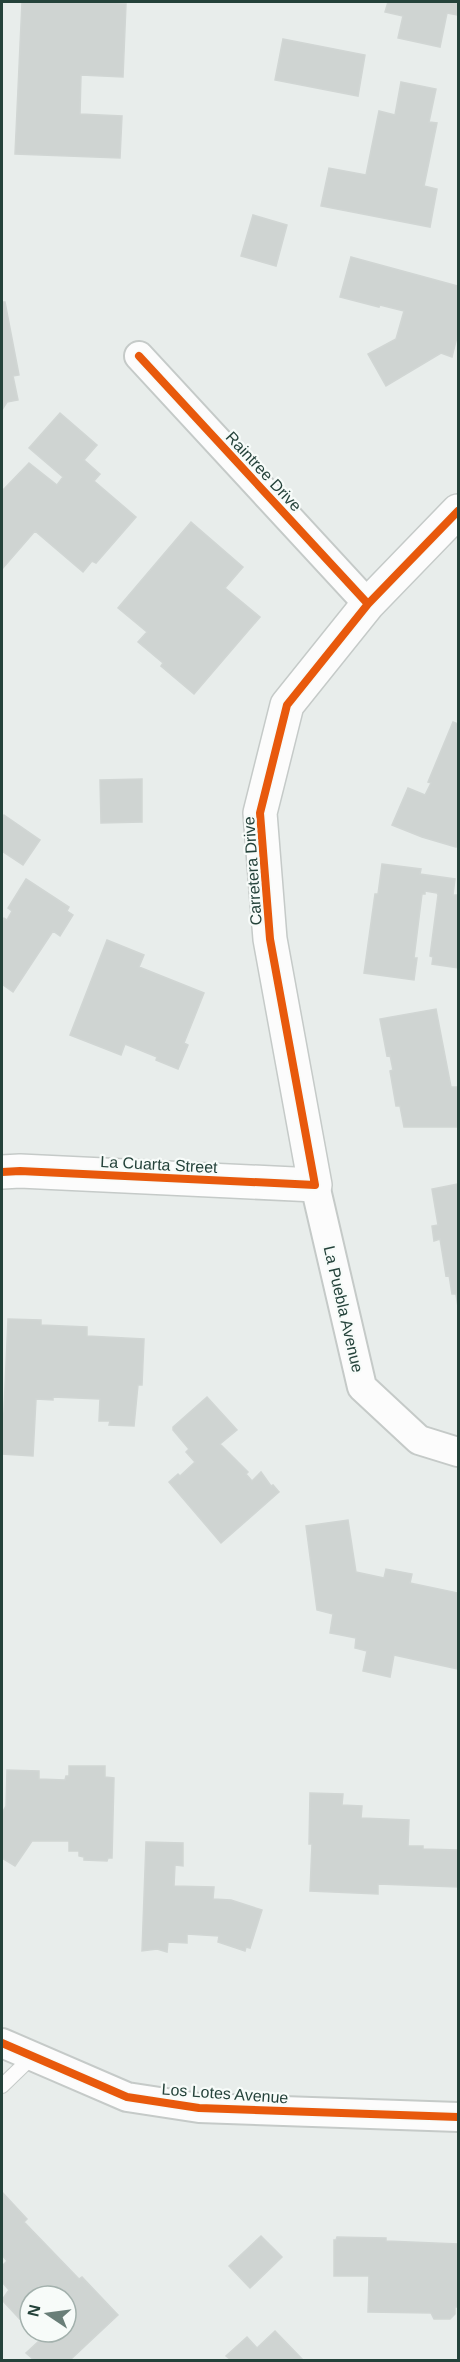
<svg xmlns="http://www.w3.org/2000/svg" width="460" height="2362" font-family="Helvetica,sans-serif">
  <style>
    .building { fill: #cfd4d2; stroke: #d1d6d4; stroke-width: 1.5 }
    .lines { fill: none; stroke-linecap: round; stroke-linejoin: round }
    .service-casing { stroke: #c5cac8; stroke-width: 16 }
    .minor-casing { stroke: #c5cac8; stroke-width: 32 }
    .tertiary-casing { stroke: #c5cac8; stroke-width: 36 }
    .service { stroke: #fcfcfc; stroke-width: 14 }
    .minor { stroke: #fcfcfc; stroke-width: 28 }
    .tertiary { stroke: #fcfcfc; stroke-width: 33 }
    .cycleway-casing { stroke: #f7fbf9; stroke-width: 11 }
    .cycleway { stroke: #e8590c; stroke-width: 8 }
    .labels { text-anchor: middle; stroke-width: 4.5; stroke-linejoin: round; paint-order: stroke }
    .street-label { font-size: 16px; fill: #24423a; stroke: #f7fbf9 }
  </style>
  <rect width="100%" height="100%" fill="#e8edeb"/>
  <path class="building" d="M22,2L126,4L123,77L81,75L80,114L122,116L120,158L15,154Z
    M388,2H458V15L447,13L440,47L398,38L403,16L385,12Z
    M283,39L365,55L358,96L275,80Z
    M401,82L436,89L429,122L437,123L424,186L437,189L430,227L321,206L329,168L366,175L379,111L395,115Z
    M253,215L287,225L276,266L241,256Z
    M351,257L458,286V333L452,357L441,353L386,386L368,354L396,339L404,311L380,305L379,307L340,297Z
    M2,302H5L19,375L13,376L18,400L7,402L2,410Z
    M60,413L97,445L84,460L100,474L94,481L136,517L96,563L92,561L83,572L35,531L3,568L2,567V491L29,463L57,485L63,477L29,448Z
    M191,522L243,567L225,588L260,617L194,694L161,666L163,663L138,642L147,632L118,608Z
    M453,722L458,724V842L456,847L422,837L392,825L408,788L425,795L431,783L428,782Z
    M142,779V822L101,823L100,780Z
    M4,815L40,840L23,865L2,851V819Z
    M382,864L421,869L420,874L455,879L453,895H458V968L432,964L433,957L430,956L438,895L437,893L425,891V894H422L414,958H417L414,980L364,973L375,894H378Z
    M26,879L69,907L67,911L73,915L60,936L53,931L13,992L2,984V922L4,918L7,920L12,911L8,908Z
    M107,940L144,955L139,967L204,993L184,1043L188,1045L178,1069L156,1060L157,1057L125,1044L121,1055L70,1035Z
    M436,1009L451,1087H458V1127H404L400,1106H396L390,1071L393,1070L390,1055L387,1056L380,1019Z
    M458,1184V1307L456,1294H452L449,1275L446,1276L440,1239L434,1241L432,1226L438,1225L432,1189Z
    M8,1319L41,1320V1325L87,1327V1336L144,1339L142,1385H138L134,1426L109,1425L110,1421H99L100,1399L53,1397V1400L36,1399L33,1456L2,1454Z
    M207,1397L237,1430L220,1444L248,1472L246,1474L252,1481L261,1472L271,1486L273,1485L279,1492L221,1543L169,1482L178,1474L180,1476L195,1462L186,1452L189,1449L173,1430V1427Z
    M348,1520L356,1572L384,1578L386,1569L412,1574L410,1583L458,1593V1669L394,1655L390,1677L363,1671L367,1651L355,1648L356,1638L330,1633L333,1614L317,1610L306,1526Z
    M69,1766H105V1777L114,1778L112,1858H108L107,1861L84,1860V1857L79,1856V1851H69V1841H32L15,1866L2,1858V1813L6,1806L7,1770L39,1771V1779L65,1780L66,1776H69Z
    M310,1793L343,1794L342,1805L362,1806L361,1818L409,1820L408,1846H423V1849L458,1850V1887L378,1884V1894L310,1891L312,1844H309Z
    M146,1842L183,1843V1866L175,1865L174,1886L214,1887L213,1899L231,1900L262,1910L250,1948L246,1947L245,1951L218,1942L219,1936L187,1934V1943L168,1942L167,1952L157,1949L142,1951Z
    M2,2192L27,2219L24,2222L79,2279L82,2277L118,2315L70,2360H34L26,2353L40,2340L32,2332H66V2296H30V2330L2,2300L9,2290L2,2282V2266L7,2261L2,2255Z
    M261,2236L282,2257L250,2288L229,2266Z
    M337,2237L386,2238V2241L458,2244V2307H455V2314L450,2319H434L431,2313L368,2312L369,2276H334V2240H336Z
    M275,2331L303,2360H231L226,2356L247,2337L257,2348Z"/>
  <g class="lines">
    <defs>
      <path id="service" d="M2,2086L32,2057"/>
      <path id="minor" d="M139,356L368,604
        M315,1185L362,1387L419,1440L458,1452
        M2,2043L127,2097L199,2108L458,2117"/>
      <path id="tertiary" d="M2,1172L20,1171L315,1185L270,939L260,813L287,705L368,604L458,511"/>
    </defs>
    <use href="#service" class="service-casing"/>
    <use href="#minor" class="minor-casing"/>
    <use href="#tertiary" class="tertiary-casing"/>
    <use href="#service" class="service"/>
    <use href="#minor" class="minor"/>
    <use href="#tertiary" class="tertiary"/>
    <defs>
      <path id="cycleway" d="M139,356L368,604
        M2,1172L20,1171L315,1185L270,939L260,813L287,705L368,604L458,511
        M2,2043L127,2097L199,2108L458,2117"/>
    </defs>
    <use href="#cycleway" class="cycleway-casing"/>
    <use href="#cycleway" class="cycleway"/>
  </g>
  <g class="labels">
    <g class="street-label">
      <text transform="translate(264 471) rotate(47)" y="6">Raintree Drive</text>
      <text transform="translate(252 871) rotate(-94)" y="6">Carretera Drive</text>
      <text transform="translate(159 1164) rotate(3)" y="6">La Cuarta Street</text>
      <text transform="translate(344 1309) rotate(77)" y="6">La Puebla Avenue</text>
      <text transform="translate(225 2093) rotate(4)" y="6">Los Lotes Avenue</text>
    </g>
  </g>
  <rect width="460" height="2362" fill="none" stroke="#24423a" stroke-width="6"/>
  <g transform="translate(48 2314) rotate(283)"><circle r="28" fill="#f7fbf9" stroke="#a3b1ad" stroke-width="1.5"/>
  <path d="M0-4.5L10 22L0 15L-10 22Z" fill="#697e78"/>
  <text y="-9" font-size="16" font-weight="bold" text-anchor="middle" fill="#24423a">N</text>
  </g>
</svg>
